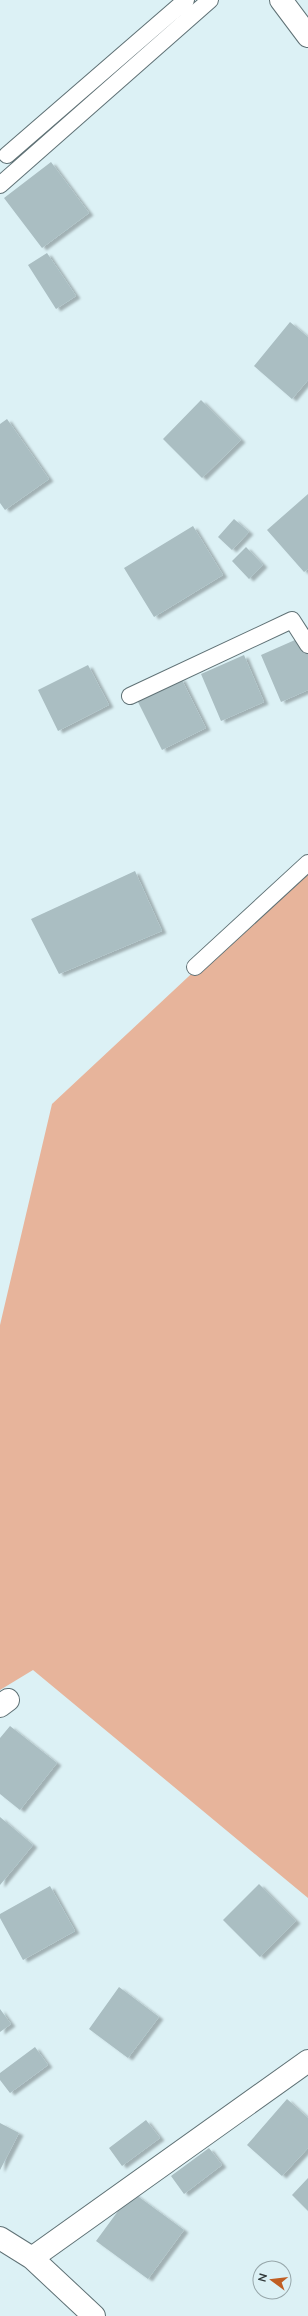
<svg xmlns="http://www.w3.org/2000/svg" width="308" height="2316" font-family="'Nunito Sans',sans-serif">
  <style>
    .green { fill: #e7b49b }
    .building { fill: #aabec2; filter: url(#shadow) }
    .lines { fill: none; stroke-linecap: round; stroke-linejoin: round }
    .lane-casing { stroke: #5f7175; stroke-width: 18 }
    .street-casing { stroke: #5f7175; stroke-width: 24 }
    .lane { stroke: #fff; stroke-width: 16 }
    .street { stroke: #fff; stroke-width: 22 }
  </style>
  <defs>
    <filter id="shadow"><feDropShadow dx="4.5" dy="2.5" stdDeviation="1" flood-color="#0004"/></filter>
  </defs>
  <rect width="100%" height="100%" fill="#dcf1f5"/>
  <path class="green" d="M308,865V1898L33,1670L0,1690V1325L52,1104Z"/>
  <path class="building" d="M51,162L89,213L42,248L4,198Z
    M47,253L76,296L56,309L28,265Z
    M290,322L308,337V380L292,399L254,366Z
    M201,400L241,440L202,478L163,439Z
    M7,419L49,479L5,510L0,503V424Z
    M308,494V569L304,572L267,530Z
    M234,519L249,532L232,550L218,537Z
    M193,526L223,575L154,617L124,568Z
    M246,547L263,565L249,579L232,561Z
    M304,636L308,645V690L281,702L261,655Z
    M244,655L264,702L221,721L201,674Z
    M88,665L109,705L58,731L38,690Z
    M181,678L206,728L162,750L137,700Z
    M135,871L162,931L59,974L31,919Z
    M10,1726L57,1763L20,1810L0,1794V1738Z
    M0,1817L33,1845L0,1885Z
    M259,1884L296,1921L260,1957L223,1920Z
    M50,1886L75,1931L23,1960L0,1918V1914Z
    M119,1987L159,2017L128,2058L89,2029Z
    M0,2009L11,2024L0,2032Z
    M35,2047L48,2065L10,2093L0,2080V2073Z
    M287,2099L308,2118V2148L282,2176L247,2145Z
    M146,2120L160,2138L122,2166L109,2148Z
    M0,2123L19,2133L0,2170Z
    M209,2148L222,2165L184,2194L171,2176Z
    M308,2178V2211L292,2195Z
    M132,2192L184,2230L148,2279L96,2241Z"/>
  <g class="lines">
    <defs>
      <path id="lane" d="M7,155L186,0
        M0,185L210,0
        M130,696L292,620L308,645
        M195,967L308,863"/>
      <path id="street" d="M281,0L308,36
        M0,1706L8,1700
        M0,2238L32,2258L94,2316
        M32,2258L308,2061"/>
    </defs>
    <use href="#lane" class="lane-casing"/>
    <use href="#street" class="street-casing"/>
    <use href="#lane" class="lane"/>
    <use href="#street" class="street"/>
  </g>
  <g transform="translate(272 2280) rotate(285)"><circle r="19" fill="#dcf1f5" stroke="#97a7aa"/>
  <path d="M0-3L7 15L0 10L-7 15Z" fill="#c05e23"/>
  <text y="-6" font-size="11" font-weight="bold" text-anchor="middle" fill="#303839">N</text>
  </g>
</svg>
